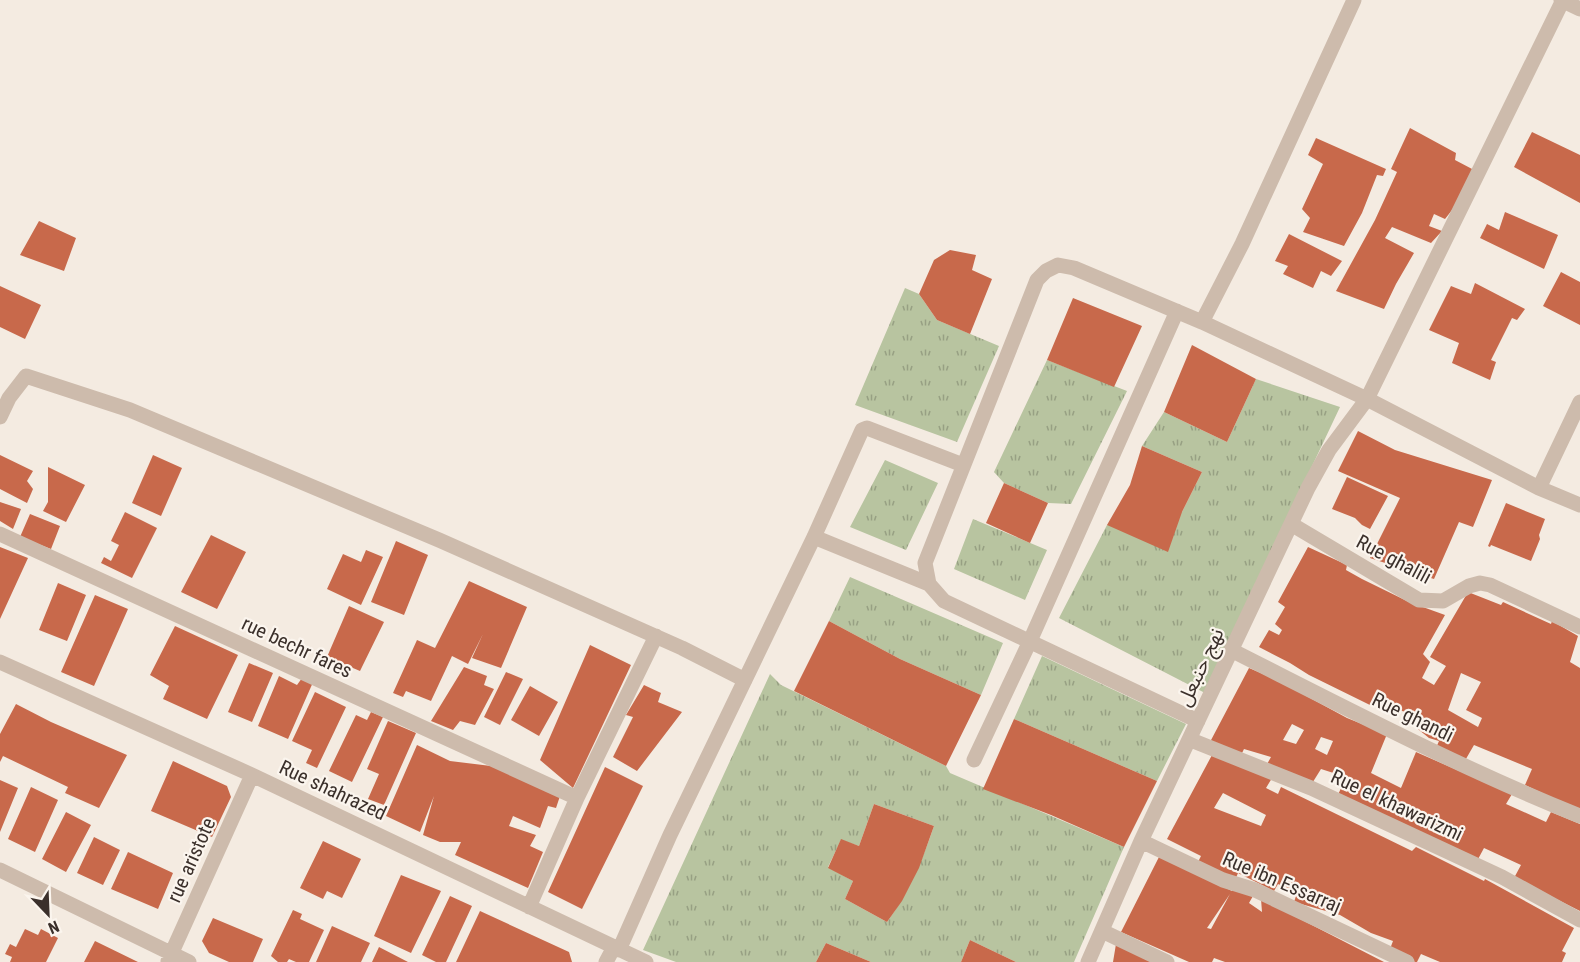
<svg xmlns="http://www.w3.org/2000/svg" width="1580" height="962" font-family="'Roboto Condensed','Noto Sans Arabic',sans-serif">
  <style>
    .grass { fill: url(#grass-tufts); fill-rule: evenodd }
    .building { fill: #c8694b; fill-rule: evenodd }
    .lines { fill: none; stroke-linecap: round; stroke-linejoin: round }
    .minor { stroke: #cdbbac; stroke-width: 15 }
    .labels { text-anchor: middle; stroke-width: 4.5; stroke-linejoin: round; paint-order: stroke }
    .street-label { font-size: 20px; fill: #3b302b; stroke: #fbf5ee }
  </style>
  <defs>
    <pattern id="grass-tufts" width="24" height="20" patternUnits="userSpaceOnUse" patternTransform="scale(1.5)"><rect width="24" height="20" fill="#b8c4a0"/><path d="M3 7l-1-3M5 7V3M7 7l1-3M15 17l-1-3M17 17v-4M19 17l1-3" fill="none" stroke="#97a083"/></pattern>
  </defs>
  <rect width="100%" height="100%" fill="#f4ebe1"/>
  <path class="grass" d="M905,288L919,294L937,320L999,346L957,442L855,405Z
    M1047,360L1127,391L1071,504L1048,503L1004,483L994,472Z
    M1256,379L1340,407L1205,693L1059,618L1107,525L1182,512L1202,472L1142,446L1164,412L1227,442Z
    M885,460L938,483L906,550L850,527Z
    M973,519L1047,550L1025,600L954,569Z
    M850,577L1003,643L981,695L900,659L829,621Z
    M1042,656L1186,724L1157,781L1014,719Z
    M770,674L781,685L946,766L950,773L1124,847L1074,962H1016L970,940L961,962H871L826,943L816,962H676L643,950ZM874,804L934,826C922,861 909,892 887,922L845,899L853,881L828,867L841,840L859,846Z"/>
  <path class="building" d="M1410,128L1456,153L1455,160L1474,170L1456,205L1445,219L1434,214L1429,226L1442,231L1431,243L1392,227L1385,238L1414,253L1396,284L1384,309L1336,291L1375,220L1397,172L1391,169Z
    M1532,132L1580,155V203L1514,167Z
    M1316,138L1386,169L1383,176L1377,175L1362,213L1344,246L1303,232L1310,218L1302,209L1323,164L1308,155Z
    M1505,212L1558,235L1544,269L1480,238L1487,224L1499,230Z
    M39,221L76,238L64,271L20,255Z
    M1289,234L1342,261L1331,276L1321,271L1313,288L1283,274L1288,266L1275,261Z
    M950,250L976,255L972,270L992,279L970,334L937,320L919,294L934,260Z
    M1561,272L1580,282V325L1543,306Z
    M1475,283L1525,309L1517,320L1512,318L1491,360L1496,362L1490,380L1452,363L1459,343L1429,330L1451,286L1471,294Z
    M0,286L41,305L25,339L0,327Z
    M1073,298L1142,326L1114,387L1047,360Z
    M1192,345L1256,379L1227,442L1164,412Z
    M1358,431L1395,450L1492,480L1473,527L1459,522L1434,579L1370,558L1400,498L1338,471Z
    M1142,446L1202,472L1182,512L1168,552L1107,525L1130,485Z
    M0,455L33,471L27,481L33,489L27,503L0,489Z
    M153,455L182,468L161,516L132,503Z
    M48,467L85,485L66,522L43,511L48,502Z
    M1347,477L1388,496L1370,529L1362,525L1355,518L1332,509Z
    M1004,483L1048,503L1030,543L986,523Z
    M0,502L21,509L13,529L0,521Z
    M1506,503L1545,519L1539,535L1540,539L1531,561L1491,545L1490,547L1488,546Z
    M125,512L157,528L132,578L101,563L104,557L111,561L119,545L111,541Z
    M30,514L60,526L51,549L20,537Z
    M211,535L246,552L217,609L181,592Z
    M396,541L428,555L404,615L371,602Z
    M0,547L28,558L0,619Z
    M1308,547L1347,565L1346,570L1362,579L1409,602L1445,615L1423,654L1430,662L1422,678L1434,685L1446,666L1430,657L1468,592L1501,605L1503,602L1551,624L1552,621L1578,636L1570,662L1580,668V811L1525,785L1532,769L1474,745L1463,764L1436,748L1439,741L1429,738L1403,717L1405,712L1374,701L1372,706L1309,675L1290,663L1259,647L1269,630L1279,635L1282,630L1275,624L1285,607L1278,602ZM1461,673L1481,682L1466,710L1482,718L1478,727L1448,710Z
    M366,550L383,557L361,605L327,589L343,554L361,562Z
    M469,581L527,607L501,668L472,658L483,634L468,664L452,656L431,701L406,691L403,697L393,693L417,640L435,648Z
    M58,583L86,595L67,641L39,630Z
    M95,595L128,609L94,686L61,672Z
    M349,606L384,622L360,671L327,657Z
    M829,621L900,659L981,695L946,766L794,691Z
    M175,626L238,655L207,719L163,699L169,686L150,675Z
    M590,645L631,665L573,788L540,760Z
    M249,663L273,673L252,722L228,712Z
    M464,667L487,676L484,685L494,689L475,725L460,721L453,730L431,721Z
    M1249,668L1277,680L1347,718L1387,734L1371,773L1401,788L1416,752L1512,794L1506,804L1546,822L1551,812L1580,824V911L1514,878L1521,865L1484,848L1477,861L1337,797L1346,777L1321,769L1311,785L1266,766L1271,757L1244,749L1241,755L1210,742ZM1292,724L1304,730L1296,744L1283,740ZM1321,737L1333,741L1327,755L1315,749Z
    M506,672L523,679L500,725L484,717Z
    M279,676L297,685L302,678L314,680L288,739L258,726Z
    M644,685L661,693L658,702L682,712L637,771L613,757L633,717L626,715Z
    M530,686L558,702L539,736L511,720Z
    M315,692L346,707L317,768L306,763L312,750L292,741Z
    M16,704L51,722L127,755L99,808L65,793L68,787L3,756L0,762V734Z
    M371,712L383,717L352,782L329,771L356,715L367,720Z
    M1014,719L1157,781L1124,847L1051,815L983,789Z
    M388,721L416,733L384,805L368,799L379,774L367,769Z
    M417,745L450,761L491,766L560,796L556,808L548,806L540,828L513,816L509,826L536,835L530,846L543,852L528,888L455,855L461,842H440L423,835L434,796L420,832L386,816Z
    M1212,755L1272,778L1266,788L1278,794L1281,787L1412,851L1416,847L1484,881L1485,879L1574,928L1562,951L1566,953L1562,962H1440L1421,954L1417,962H1415L1390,949L1393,941L1371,933L1340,915L1294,902L1297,893L1278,884L1274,891L1238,873L1235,880L1197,864L1201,856L1167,839ZM1223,793L1266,815L1261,826L1214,808Z
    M173,761L227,786L231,797L212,837L151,811Z
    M605,767L643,786L582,909L548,892Z
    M0,780L18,788L0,832Z
    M31,787L58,800L35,852L8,839Z
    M874,804L934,826L919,868L902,901L887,922L845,899L853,881L828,868L841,839L859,846Z
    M66,812L91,825L66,872L42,859Z
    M94,837L120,850L103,885L77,873Z
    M323,841L361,859L342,898L327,891L323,899L300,888Z
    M128,852L173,873L158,909L111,889Z
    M1160,855L1232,891L1233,888L1253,896L1249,903L1262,912L1261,899L1384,962H1225L1214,958L1212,962H1189L1121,932ZM1230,894L1211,929L1207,928Z
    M401,875L441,891L411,953L374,936Z
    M450,896L472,906L446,962H436L422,955Z
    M293,910L302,914L300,919L324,930L309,962H296L289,959L287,962H278L271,956Z
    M480,911L569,952L572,962H456Z
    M213,918L263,939L253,962H229L209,953L202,941Z
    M332,926L370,943L361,962H316Z
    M25,929L38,935L41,929L58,938L46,962H10L12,957L5,954L10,944L16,947Z
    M970,940L1016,962H961Z
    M95,941L138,962H84Z
    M826,943L871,962H816Z
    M1116,944L1154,962H1113Z
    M379,947L408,962H372Z"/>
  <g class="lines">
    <path class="minor" d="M1354,0L1242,244L1202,322L1367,399L1539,488L1580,505
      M1561,0L1580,9
      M0,417L9,398L26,376L130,410L439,540L682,648L745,680
      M1539,488L1580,402
      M1291,524L1419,600L1443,601L1469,586L1480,583L1490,585L1580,627
      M0,534L577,798
      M814,537L929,584
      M1231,650C1346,708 1460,768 1580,816
      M0,662L252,775L646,962
      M1198,721L944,601L929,584L925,563L1037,280L1046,271L1058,265L1074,268L1202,322
      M1191,740L1311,788L1502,877L1580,920
      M974,760L1030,641L1177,311
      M1141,841L1223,880L1255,890L1407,962
      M0,870L189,962
      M529,907L577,798L656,636
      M1102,931L1167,962
      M619,950L670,835L814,537L862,430L867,428L963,465
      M168,961L252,775
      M606,962L614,947
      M1088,962L1141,841L1308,488L1329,450L1367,399L1563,0"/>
  </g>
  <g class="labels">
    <g class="street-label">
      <text transform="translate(1394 559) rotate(28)" y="7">Rue ghalili</text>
      <text transform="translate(297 647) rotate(25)" y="7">rue bechr fares</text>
      <text transform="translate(1200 667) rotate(-65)" y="7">نهج حنبعل</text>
      <text transform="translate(1413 717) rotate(26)" y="7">Rue ghandi</text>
      <text transform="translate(333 790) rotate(25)" y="7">Rue shahrazed</text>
      <text transform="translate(1397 805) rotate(25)" y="7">Rue el khawarizmi</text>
      <text transform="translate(191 860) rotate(-66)" y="7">rue aristote</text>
      <text transform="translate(1282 882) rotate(23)" y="7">Rue ibn Essarraj</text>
    </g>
  </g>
  <g transform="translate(48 914) rotate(157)" stroke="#fbf5ee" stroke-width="4.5" paint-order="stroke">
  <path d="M0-4.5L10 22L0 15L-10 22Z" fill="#3b302b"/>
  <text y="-9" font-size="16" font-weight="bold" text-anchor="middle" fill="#3b302b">N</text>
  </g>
</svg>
